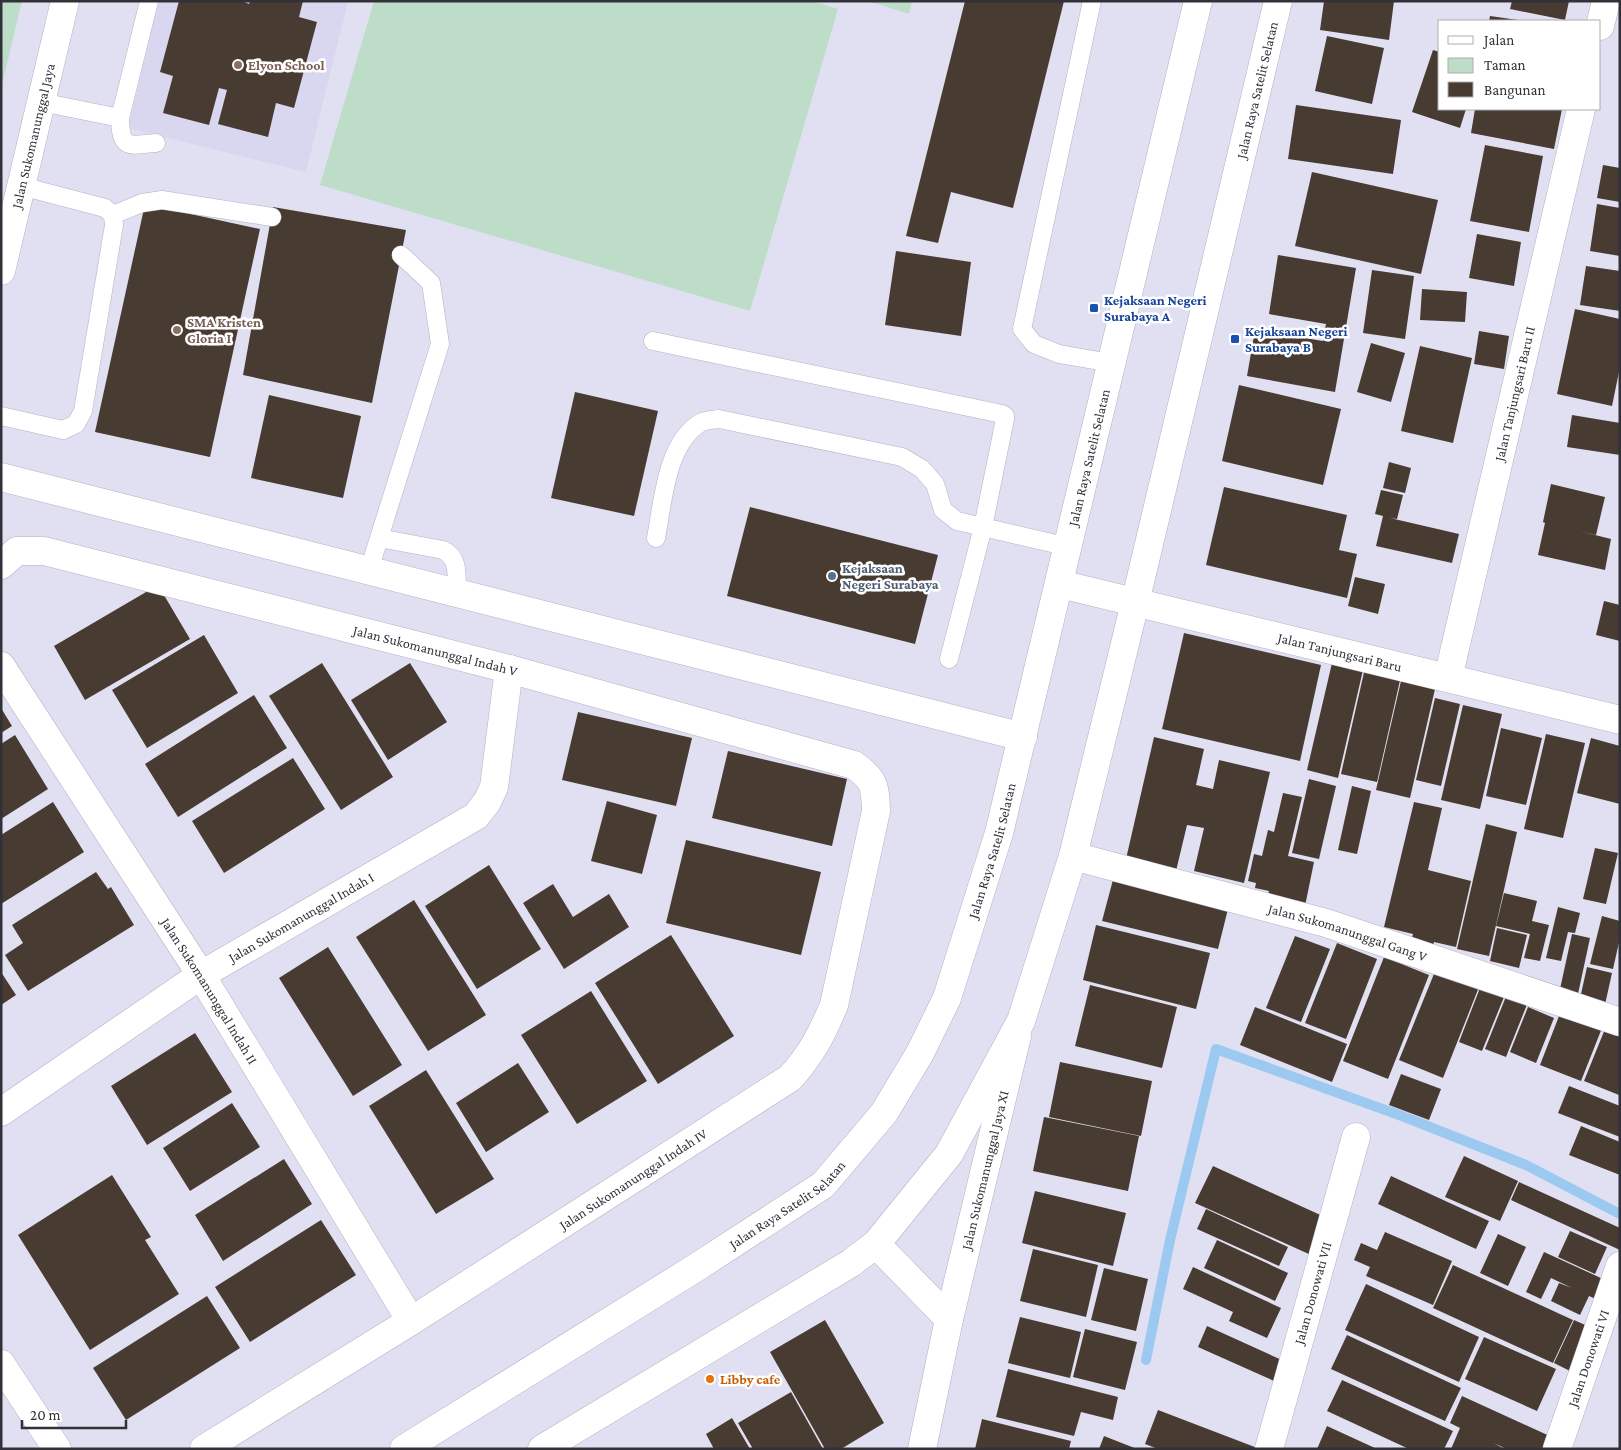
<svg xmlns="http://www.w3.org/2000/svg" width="1621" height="1450" font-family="'Crimson Pro',serif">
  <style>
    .built { fill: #d9d6f0 }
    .green { fill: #beddc8 }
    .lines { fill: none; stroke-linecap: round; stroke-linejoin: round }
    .stream { stroke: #9cc9ef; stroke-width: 10 }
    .building { fill: #483b31 }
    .service-casing { stroke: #b3b1c3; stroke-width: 19 }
    .minor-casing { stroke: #b3b1c3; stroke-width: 29 }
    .tertiary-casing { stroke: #b3b1c3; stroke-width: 29 }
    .secondary-casing { stroke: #b3b1c3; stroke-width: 29 }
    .service { stroke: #fff; stroke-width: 18 }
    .minor { stroke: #fff; stroke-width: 28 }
    .tertiary { stroke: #fff; stroke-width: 28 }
    .secondary { stroke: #fff; stroke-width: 28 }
    .education-dot { fill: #8d6e63; stroke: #fff; stroke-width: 2 }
    .transit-dot { fill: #1a4fb4; stroke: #fff; stroke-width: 2 }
    .service-dot { fill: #5c6f8a; stroke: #fff; stroke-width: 2 }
    .food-dot { fill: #e8710a; stroke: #fff; stroke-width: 2 }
    .labels { text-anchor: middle; stroke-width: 5; stroke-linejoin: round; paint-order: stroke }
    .education-label { font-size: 14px; font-weight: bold; fill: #785e54; stroke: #fff; text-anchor: start }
    .street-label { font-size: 14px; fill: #323139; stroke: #fff }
    .transit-label { font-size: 14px; font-weight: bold; fill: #164399; stroke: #fff; text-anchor: start }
    .service-label { font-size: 14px; font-weight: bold; fill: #4e5e75; stroke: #fff; text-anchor: start }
    .food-label { font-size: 14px; font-weight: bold; fill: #c56008; stroke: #fff; text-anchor: start }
  </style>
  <rect width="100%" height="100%" fill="#e1e0f2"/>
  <path class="built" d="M159,1H348L306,172L128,128Z"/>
  <path class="green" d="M1,1H22L1,89Z
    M374,1H812L838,9L750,311L320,185Z
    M868,1H912L909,14Z"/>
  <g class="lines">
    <path class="stream" d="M1146,1360L1170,1240L1216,1049L1402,1116L1526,1165L1620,1214"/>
  </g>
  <path class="building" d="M179,1H242L249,4L250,1H303L299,17L317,22L294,108L276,103L268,137L218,124L227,90L219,88L209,125L163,113L173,76L160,72Z
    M965,1H1064L1013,208L951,192L938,243L906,236Z
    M1324,1H1394L1389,40L1320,30Z
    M1512,1H1569L1565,20L1510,9Z
    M1490,16L1518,20V21H1489Z
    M1327,36L1384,48L1372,104L1315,91Z
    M1433,50L1440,52V109H1466L1460,128L1412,112Z
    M1296,105L1401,120L1393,174L1288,159Z
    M1475,109H1562L1554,149L1471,133Z
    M1485,145L1543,156L1529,232L1470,221Z
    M1603,165L1620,168V202L1597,198Z
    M1312,172L1438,200L1421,274L1295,246Z
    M145,204L260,229L210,457L95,432Z
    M1597,204L1620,208V256L1590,251Z
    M273,207L406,230L372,403L243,375Z
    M1477,234L1521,242L1514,286L1469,278Z
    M896,251L971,262L961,336L885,325Z
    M1278,255L1356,268L1335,392L1247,376L1255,330L1323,341L1326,324L1269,314Z
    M1586,266L1620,271V311L1580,305Z
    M1372,270L1414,276L1405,339L1363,333Z
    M1422,289L1467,292L1465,322L1420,320Z
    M1575,309L1620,319V367L1612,406L1557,394Z
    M1479,331L1509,336L1504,369L1474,364Z
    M1371,343L1405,353L1391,402L1357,392Z
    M1420,346L1472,358L1453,443L1401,431Z
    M1239,385L1341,409L1323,485L1222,461Z
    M575,392L658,411L634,516L551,498Z
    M269,395L361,416L343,498L251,478Z
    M1572,415L1620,423V455L1567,447Z
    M1389,462L1411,468L1405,493L1383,488Z
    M1551,484L1605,497L1596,535L1579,531L1611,539L1605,570L1538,555L1545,523L1543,522Z
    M1224,487L1347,515L1339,550L1357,554L1347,598L1206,565Z
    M1381,490L1403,495L1397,519L1390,518L1459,534L1452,563L1376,546L1383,516L1375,514Z
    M750,507L938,555L915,644L727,596Z
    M1355,577L1385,584L1378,614L1348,606Z
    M158,585L190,639L85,700L54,646Z
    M1604,601L1620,605V641L1596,635Z
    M1184,633L1321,665L1300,761L1162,729Z
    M204,635L238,693L147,748L112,690Z
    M322,663L393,777L341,810L269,696Z
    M410,663L447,722L388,760L351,700Z
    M1332,663L1363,670L1338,778L1307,770Z
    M1365,668L1401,676L1377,782L1341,774Z
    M1401,681L1435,689L1410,798L1376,790Z
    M254,695L287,748L178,817L145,764Z
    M1435,698L1460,704L1441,786L1416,780Z
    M1463,705L1502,714L1480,809L1441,800Z
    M1,708L12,726L1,733Z
    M578,712L692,738L676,806L562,780Z
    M1501,728L1542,738L1526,805L1486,796Z
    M1546,734L1585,743L1563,838L1524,829Z
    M15,735L48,789L1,819V744Z
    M1154,737L1204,749L1196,785L1213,789L1219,760L1270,772L1244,883L1194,871L1204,828L1187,825L1176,871L1126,859Z
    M1591,738L1620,746V804L1577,793Z
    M728,751L847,779L832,846L712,818Z
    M293,758L325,809L224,873L192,821Z
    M1309,779L1336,786L1319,859L1292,853Z
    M1352,786L1371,791L1357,854L1338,850Z
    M1283,793L1302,797L1288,856L1314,862L1305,906L1267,898L1269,891L1255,888L1256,883L1248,881L1254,854L1262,856L1268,830L1274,832Z
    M607,801L657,815L642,874L591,861Z
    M53,802L84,852L1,904V835Z
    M1414,802L1442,808L1428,870L1471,881L1456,947L1434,942L1433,946L1411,942L1413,934L1384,927Z
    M1486,824L1517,832L1489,956L1457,949Z
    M686,840L821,872L801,955L666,923Z
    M1595,848L1618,853L1606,904L1583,899Z
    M489,865L541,949L477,989L425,906Z
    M96,872L108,889L111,887L134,925L28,991L5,955L23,943L12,925Z
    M1114,876L1229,905L1218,949L1102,921Z
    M553,884L573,917L609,894L629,927L564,969L523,903Z
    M1504,893L1537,901L1532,921L1549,925L1540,961L1524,958L1530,934L1496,926Z
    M414,900L486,1015L428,1051L356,937Z
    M1558,907L1580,913L1575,933L1568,932L1561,961L1546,958Z
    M1602,916L1620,921V938L1613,969L1590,964Z
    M1096,925L1210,953L1196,1009L1083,980Z
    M1497,928L1527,935L1519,968L1490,961Z
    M1572,934L1590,938L1578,994L1560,989Z
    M671,935L734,1036L658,1084L595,983Z
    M1295,936L1330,949L1301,1022L1266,1008Z
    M1337,943L1377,959L1346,1039L1305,1023Z
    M328,947L402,1065L353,1096L279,978Z
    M1384,957L1429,975L1388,1079L1343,1061Z
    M1587,967L1612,973L1604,1009L1579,1003Z
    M1436,969L1479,987L1443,1078L1399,1060Z
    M1,972L16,995L1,1005Z
    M1090,985L1177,1007L1162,1068L1075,1046Z
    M1480,988L1504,997L1482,1051L1459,1042Z
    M591,991L647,1081L577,1124L521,1035Z
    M1507,994L1528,1002L1506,1057L1485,1049Z
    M1255,1007L1347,1044L1332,1082L1240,1045Z
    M1528,1007L1554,1018L1536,1063L1510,1052Z
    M1561,1011L1602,1028L1581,1081L1540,1065Z
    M1607,1024L1620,1029L1619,1095L1584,1081Z
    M195,1033L232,1092L147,1145L111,1086Z
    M1060,1062L1152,1081L1141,1136L1049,1117Z
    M518,1063L549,1112L486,1152L456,1103Z
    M426,1070L494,1179L436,1214L369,1106Z
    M1401,1074L1441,1089L1429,1120L1389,1105Z
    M1569,1086L1620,1106V1137L1558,1113Z
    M232,1103L260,1147L190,1191L163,1148Z
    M1044,1117L1139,1136L1128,1191L1033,1171Z
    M1581,1126L1620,1142V1175L1569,1155Z
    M1464,1156L1518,1181L1500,1221L1445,1197Z
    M284,1159L312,1204L223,1261L195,1215Z
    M1213,1166L1327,1218L1311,1255L1195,1203Z
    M112,1175L151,1237L145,1240L179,1294L90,1350L18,1235Z
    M1391,1176L1489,1221L1476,1249L1378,1204Z
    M1519,1182L1620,1228V1250L1511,1200Z
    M1035,1191L1126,1213L1113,1266L1022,1243Z
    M1206,1209L1288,1247L1279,1266L1197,1229Z
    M321,1220L356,1275L250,1342L215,1287Z
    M1570,1231L1607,1247L1595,1274L1558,1257Z
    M1385,1232L1452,1261L1433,1305L1366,1276L1370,1267L1354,1260L1361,1243L1377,1250Z
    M1498,1234L1526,1247L1508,1286L1480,1273Z
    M1217,1240L1288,1273L1275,1301L1204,1268Z
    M1033,1249L1098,1265L1086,1317L1020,1301Z
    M1544,1252L1614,1284L1605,1303L1589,1296L1580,1315L1551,1301L1559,1283L1572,1288L1551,1278L1541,1299L1526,1292Z
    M1453,1265L1573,1320L1553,1363L1433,1308Z
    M1193,1267L1281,1308L1267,1338L1229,1321L1233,1312L1183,1289Z
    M1104,1268L1148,1279L1136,1331L1091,1320Z
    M1366,1284L1479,1337L1459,1382L1345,1330Z
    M207,1296L240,1348L126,1420L93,1368Z
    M1020,1317L1081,1332L1070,1378L1008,1363Z
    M825,1320L884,1423L841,1449H825L770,1352Z
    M1574,1320L1592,1328L1572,1372L1554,1363Z
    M1207,1326L1284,1361L1274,1381L1198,1347Z
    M1085,1329L1137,1342L1125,1390L1073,1377Z
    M1347,1335L1461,1388L1445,1421L1331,1369Z
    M1484,1337L1556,1369L1537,1411L1465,1379Z
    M1008,1369L1118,1397L1113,1420L1081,1412L1074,1436L996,1417Z
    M1342,1380L1453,1431L1444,1449H1409L1327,1411Z
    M791,1392L823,1449H753L738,1423Z
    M1462,1396L1554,1438L1550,1449H1506L1494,1443L1504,1449H1451L1460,1428L1450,1423Z
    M1158,1410L1260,1449H1158L1145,1444Z
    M732,1418L750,1449H714L706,1434Z
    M982,1419L1071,1441L1069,1449H975Z
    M1327,1426L1377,1449H1317Z
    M1104,1436L1137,1449H1099Z"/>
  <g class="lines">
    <defs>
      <path id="service" d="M1092,1L1022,329L1034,344L1059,354L1111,363
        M41,102L120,118L149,1
        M120,118C121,151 129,145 156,143
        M113,215L142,203L162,200L272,217
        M653,341L1002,414L1005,416V419L983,527L1069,547
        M1,416L63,430L76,424L83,411L114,225L113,215L105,208L21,186
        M379,538L443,550C460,558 456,576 457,593
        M656,538C663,502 666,444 700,423C705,420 713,420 719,419L902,457L922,469L935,484L943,510L957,521L983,527L949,659
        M369,570L440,344L431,283L401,255"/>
      <g id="minor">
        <path d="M1600,26L1606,1"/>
        <path d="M1,477L1023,737"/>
        <path id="s1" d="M1,565L17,551H44L509,669L854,765C875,780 875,786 876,811L834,1005C822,1034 811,1055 790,1078L411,1321L204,1449"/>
        <path id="s2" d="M1060,584L1620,720"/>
        <path id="s3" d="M1,666L201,975L411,1321"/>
        <path id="s4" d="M1448,678L1581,109"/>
        <path id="s5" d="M1073,856L1326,923L1620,1022"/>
        <path id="s6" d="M1,1112L201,975L476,816L487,802L494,787L509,669"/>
        <path d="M876,1244L949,1319"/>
        <path d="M1,1364L57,1449"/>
        <path id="s7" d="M922,1449L949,1319L1017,1036"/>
        <path id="s8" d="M1269,1449L1356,1137"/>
        <path id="s9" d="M1557,1449L1620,1266"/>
      </g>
      <g id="tertiary">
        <path id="s10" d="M1,271L65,1"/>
      </g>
      <g id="secondary">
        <path id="s11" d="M404,1449L697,1267L823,1185L884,1113L920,1053L947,998L999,833L1198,1"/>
        <path id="s12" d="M542,1449L851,1263L876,1244L949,1154L1021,1021L1073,856L1135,603L1278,1"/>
      </g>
    </defs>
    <use href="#service" class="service-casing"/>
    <use href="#minor" class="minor-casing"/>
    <use href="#tertiary" class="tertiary-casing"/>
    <use href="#secondary" class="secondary-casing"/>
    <use href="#service" class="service"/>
    <use href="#minor" class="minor"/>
    <use href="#tertiary" class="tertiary"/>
    <use href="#secondary" class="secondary"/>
  </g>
  <g class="education-dot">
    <circle cx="238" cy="65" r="5"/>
    <circle cx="177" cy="330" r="5"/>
  </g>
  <g class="transit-dot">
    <rect x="1089" y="303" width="10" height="10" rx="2.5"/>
    <rect x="1230" y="334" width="10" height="10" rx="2.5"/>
  </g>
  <circle class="service-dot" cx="832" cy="576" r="5"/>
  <circle class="food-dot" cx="710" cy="1379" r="5"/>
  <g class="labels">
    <g class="education-label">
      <text x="248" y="70">Elyon School</text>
      <text x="187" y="327">SMA Kristen<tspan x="187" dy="16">Gloria I</tspan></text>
    </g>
    <g class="street-label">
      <text dy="5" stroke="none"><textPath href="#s12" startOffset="1620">Jalan Raya Satelit Selatan</textPath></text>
      <text dy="5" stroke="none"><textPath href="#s10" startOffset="139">Jalan Sukomanunggal Jaya</textPath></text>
      <text dy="5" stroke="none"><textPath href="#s4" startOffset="292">Jalan Tanjungsari Baru II</textPath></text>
      <text dy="5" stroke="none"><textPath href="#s11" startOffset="1280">Jalan Raya Satelit Selatan</textPath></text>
      <text dy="5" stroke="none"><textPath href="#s1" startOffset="452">Jalan Sukomanunggal Indah V</textPath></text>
      <text dy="5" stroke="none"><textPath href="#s2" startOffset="288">Jalan Tanjungsari Baru</textPath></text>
      <text dy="5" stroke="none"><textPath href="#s11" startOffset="875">Jalan Raya Satelit Selatan</textPath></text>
      <text dy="5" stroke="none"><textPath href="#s6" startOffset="358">Jalan Sukomanunggal Indah I</textPath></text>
      <text dy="5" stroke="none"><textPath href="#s5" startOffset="285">Jalan Sukomanunggal Gang V</textPath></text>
      <text dy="5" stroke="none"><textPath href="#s3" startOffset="386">Jalan Sukomanunggal Indah II</textPath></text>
      <text dy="5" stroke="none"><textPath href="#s7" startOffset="286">Jalan Sukomanunggal Jaya XI</textPath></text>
      <text transform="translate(633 1179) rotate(-33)" y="5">Jalan Sukomanunggal Indah IV</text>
      <text dy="5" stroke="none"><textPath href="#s11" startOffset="455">Jalan Raya Satelit Selatan</textPath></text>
      <text dy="5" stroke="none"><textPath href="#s8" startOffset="162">Jalan Donowati VII</textPath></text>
      <text dy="5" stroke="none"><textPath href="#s9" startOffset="96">Jalan Donowati VI</textPath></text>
    </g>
    <g class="transit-label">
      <text x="1104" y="305">Kejaksaan Negeri<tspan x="1104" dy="16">Surabaya A</tspan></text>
      <text x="1245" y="336">Kejaksaan Negeri<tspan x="1245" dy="16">Surabaya B</tspan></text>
    </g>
    <g class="service-label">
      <text x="842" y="573">Kejaksaan<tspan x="842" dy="16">Negeri Surabaya</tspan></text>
    </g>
    <g class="food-label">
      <text x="720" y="1384">Libby cafe</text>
    </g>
  </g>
  <rect width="1621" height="1450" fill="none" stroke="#323139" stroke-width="5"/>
  <rect x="1438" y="20" width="162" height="90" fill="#ffffff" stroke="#adadb0"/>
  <rect x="1448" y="36" width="25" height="8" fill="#ffffff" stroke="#adadb0"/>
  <text x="1484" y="45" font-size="15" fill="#323139">Jalan</text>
  <rect x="1448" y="58" width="25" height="15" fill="#beddc8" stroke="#adadb0"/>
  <text x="1484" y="70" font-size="15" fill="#323139">Taman</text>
  <rect x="1448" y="82" width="25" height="15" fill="#483b31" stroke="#adadb0"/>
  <text x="1484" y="95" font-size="15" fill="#323139">Bangunan</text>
  <path d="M22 1420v8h104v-8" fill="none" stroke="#323139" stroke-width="2.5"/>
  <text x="30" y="1420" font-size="15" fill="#323139" stroke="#ffffff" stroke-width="4" paint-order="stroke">20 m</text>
</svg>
